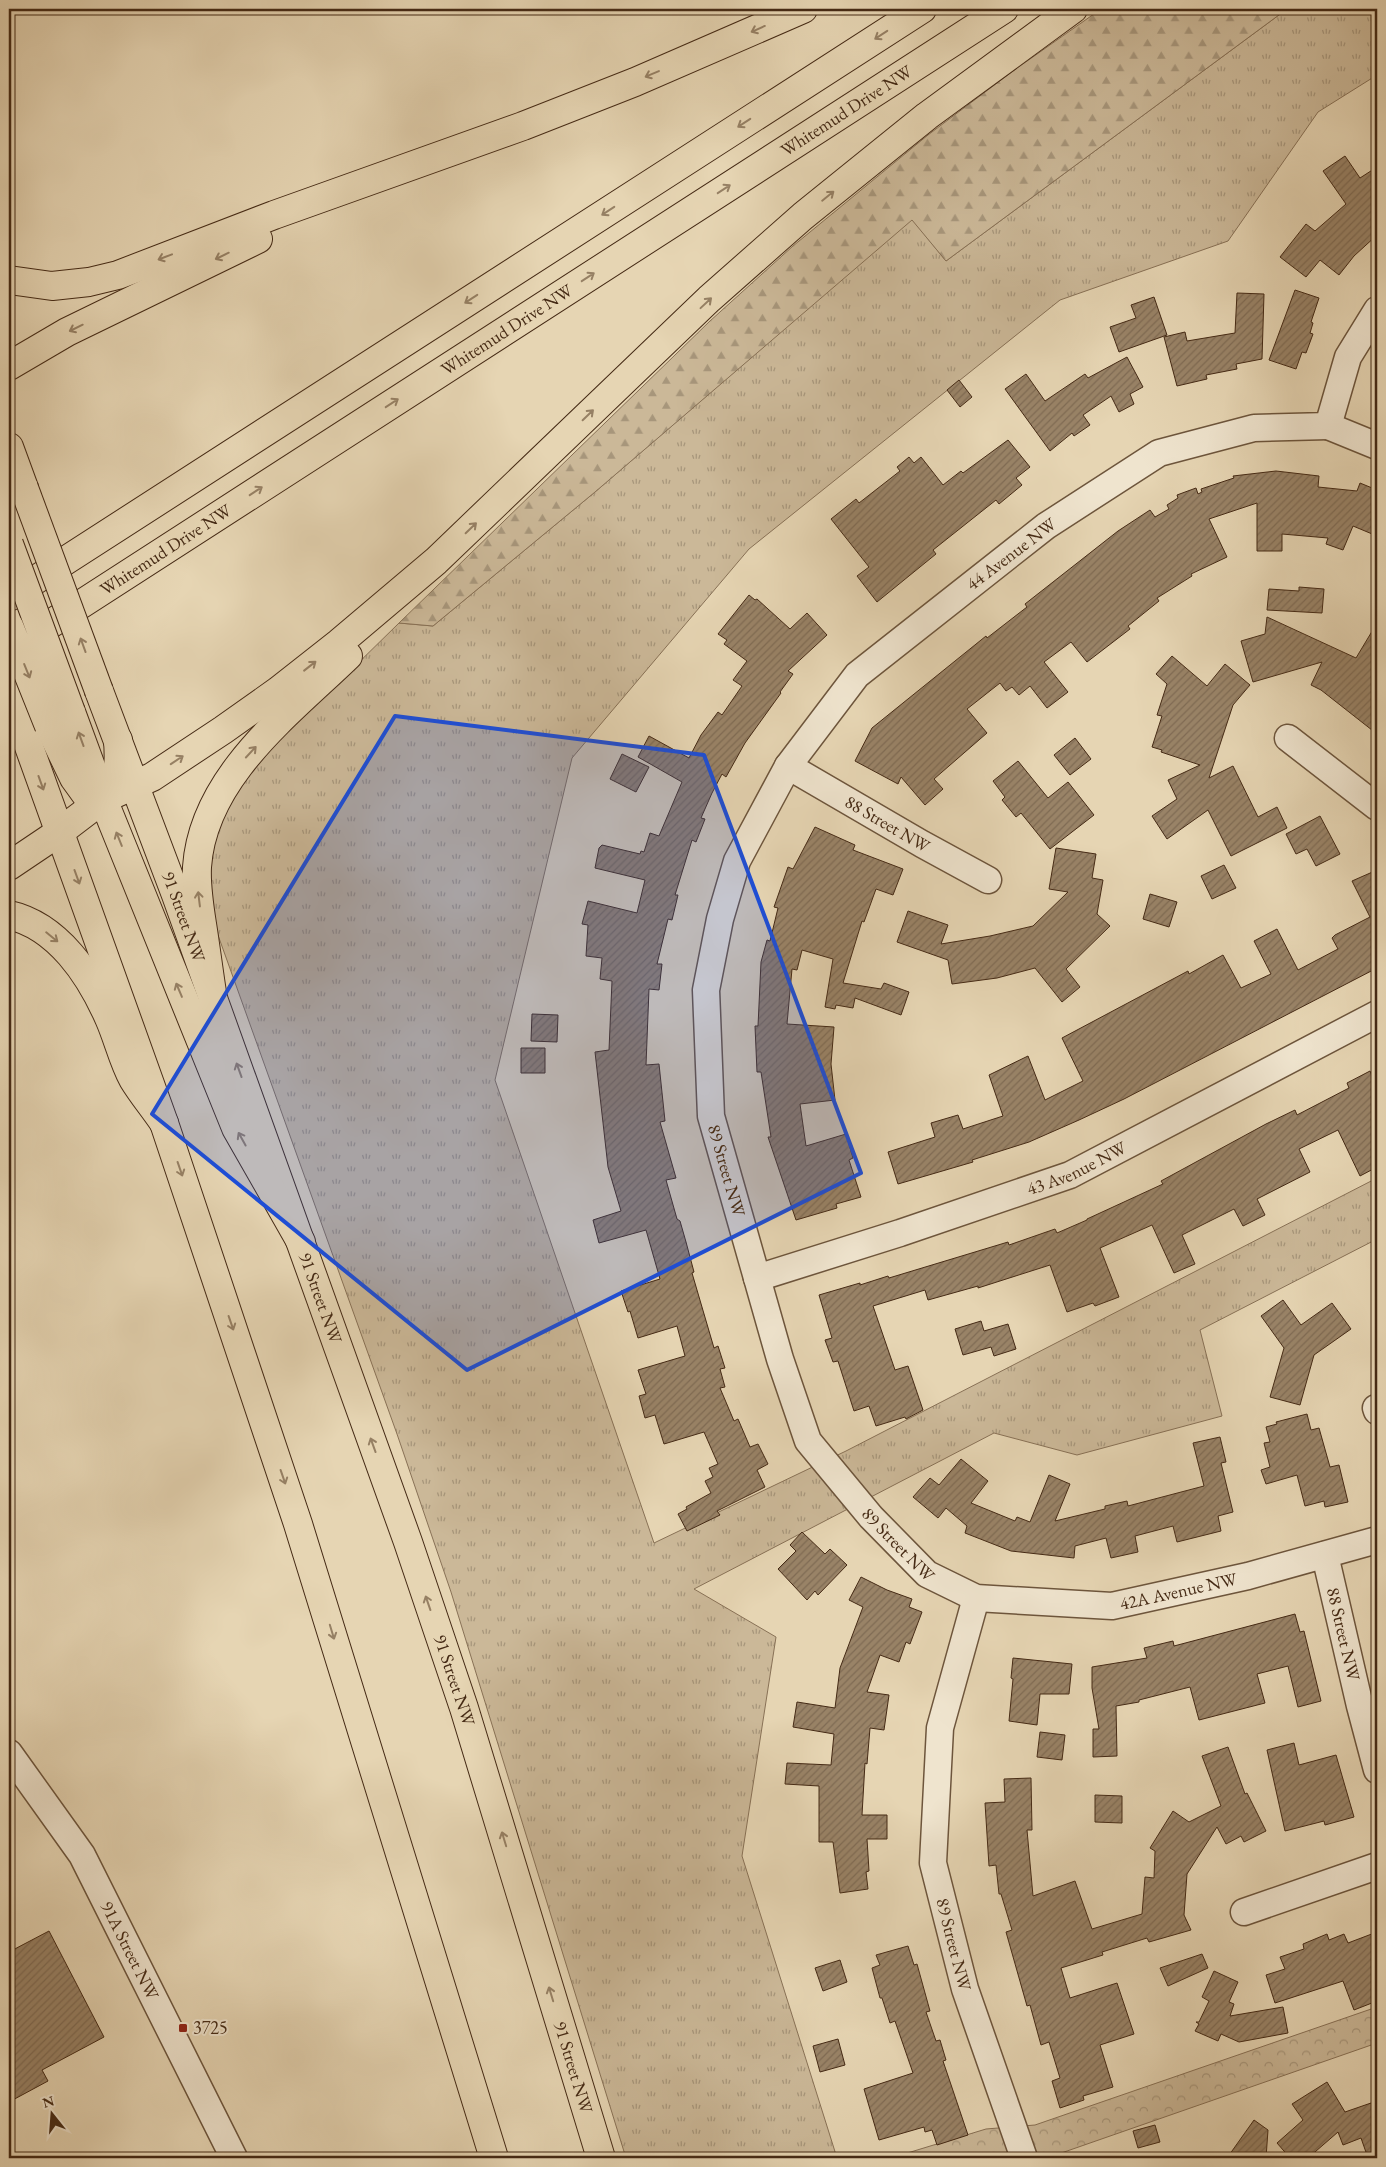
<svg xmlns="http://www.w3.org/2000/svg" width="1386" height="2167" font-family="'EB Garamond',serif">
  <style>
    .grass { fill: url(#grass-tufts); stroke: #887156 }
    .forest { fill: url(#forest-firs); stroke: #887156 }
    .park { fill: url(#park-crowns); stroke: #887156 }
    .building { fill: url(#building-hatch); stroke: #452a15 }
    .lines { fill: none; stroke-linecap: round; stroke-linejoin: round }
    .minor-casing { stroke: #6d553c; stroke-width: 29 }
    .major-casing { stroke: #452a15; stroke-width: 30 }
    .highway-casing { stroke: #452a15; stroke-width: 30 }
    .minor { stroke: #efe4ce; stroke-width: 26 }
    .major { stroke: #e6d5b3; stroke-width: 28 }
    .highway { stroke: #e6d5b3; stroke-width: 28 }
    .major-bridge-casing { stroke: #452a15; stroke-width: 30; stroke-linecap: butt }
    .highway-bridge-casing { stroke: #452a15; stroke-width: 30; stroke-linecap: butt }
    .major-bridge { stroke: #e6d5b3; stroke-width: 28 }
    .highway-bridge { stroke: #e6d5b3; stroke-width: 28 }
    .oneway { stroke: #968064 }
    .marked { fill: #1d4ed8; fill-opacity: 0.2; stroke: #1d4ed8; stroke-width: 4; stroke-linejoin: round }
    .poi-dot { fill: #8f2418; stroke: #efe4ce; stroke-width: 2 }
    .labels { text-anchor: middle; stroke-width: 4; stroke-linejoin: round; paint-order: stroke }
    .street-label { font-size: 18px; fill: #452a15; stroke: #efe4ce }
    .poi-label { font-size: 18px; fill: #452a15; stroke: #efe4ce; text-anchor: start }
  </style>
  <defs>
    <pattern id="grass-tufts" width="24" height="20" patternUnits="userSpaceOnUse" patternTransform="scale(1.25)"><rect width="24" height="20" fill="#cbb898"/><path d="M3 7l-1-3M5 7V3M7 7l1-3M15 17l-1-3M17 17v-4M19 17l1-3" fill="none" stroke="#a7967b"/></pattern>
    <pattern id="forest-firs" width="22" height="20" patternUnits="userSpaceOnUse" patternTransform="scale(1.25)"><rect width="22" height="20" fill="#cbb898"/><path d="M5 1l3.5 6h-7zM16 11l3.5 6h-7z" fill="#a7967b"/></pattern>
    <pattern id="park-crowns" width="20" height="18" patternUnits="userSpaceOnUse" patternTransform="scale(1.25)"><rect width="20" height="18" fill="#cbb898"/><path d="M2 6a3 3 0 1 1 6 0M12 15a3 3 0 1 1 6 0" fill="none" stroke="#a7967b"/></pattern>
    <pattern id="building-hatch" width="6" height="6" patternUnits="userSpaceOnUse" patternTransform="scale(1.25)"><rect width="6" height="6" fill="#998367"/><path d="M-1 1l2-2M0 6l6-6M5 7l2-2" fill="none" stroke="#7f6b54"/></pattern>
  </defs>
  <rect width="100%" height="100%" fill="#e6d5b3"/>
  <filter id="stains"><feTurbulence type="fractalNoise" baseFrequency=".004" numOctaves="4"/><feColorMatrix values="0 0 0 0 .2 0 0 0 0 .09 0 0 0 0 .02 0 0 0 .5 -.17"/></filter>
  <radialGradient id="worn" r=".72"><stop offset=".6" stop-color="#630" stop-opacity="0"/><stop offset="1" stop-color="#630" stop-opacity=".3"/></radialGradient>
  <path class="grass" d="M1287,9H1377V75L1318,112L1228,241L1060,300L749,549L572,758L495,1080L654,1543L846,1451L1377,1178V1239L1200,1330L1222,1416L1077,1455L994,1433L694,1589L776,1637L742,1856L837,2158H626L451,1592L397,1434L214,924L207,886L217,822L249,770L399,623L433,626L595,492L912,219L946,261Z"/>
  <path class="forest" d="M1101,9H1287L946,261L912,220L595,492L433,626L399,623L710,321L793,246L928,135L1013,71Z"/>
  <path class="park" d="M1377,2007V2043L1047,2158H891L986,2129L1035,2125Z"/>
  <path class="building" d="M1345,156L1360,178L1377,167V235L1354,256L1339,275L1320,260L1306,277L1280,257L1306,224L1315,231L1346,204L1323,171Z
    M1295,290L1319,298L1311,322L1313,323L1310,333L1313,334L1306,353L1302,352L1296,369L1269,360Z
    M1237,293L1264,294L1262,359L1236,364L1237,369L1206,375L1207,379L1177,386L1164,337L1185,332L1187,341L1235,333Z
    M1154,297L1167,335L1119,352L1110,327L1136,318L1131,305Z
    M1127,357L1143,387L1130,394L1134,404L1119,412L1111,396L1083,415L1090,425L1074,436L1072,433L1050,451L1005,389L1026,374L1045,401L1085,374L1088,378Z
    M959,380L972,397L960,407L947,390Z
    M1008,440L1030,467L1016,478L1022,485L999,504L996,500L933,550L936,554L877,602L857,576L869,567L831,519L856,499L859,503L900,471L897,467L909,457L914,463L921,457L943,485L961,471L963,473Z
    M1276,471L1319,476L1318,487L1357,491L1360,483L1377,490V536L1353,526L1343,550L1326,544L1328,538L1282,534V551H1257V503L1209,519L1227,557L1191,574L1192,576L1157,598L1159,601L1128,626L1130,629L1087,662L1071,642L1044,662L1068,692L1047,708L1030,686L1019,695L1012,687L1006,691L1000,683L967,709L987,733L934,779L943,789L925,805L901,777L898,784L855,761L872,728L986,636L987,638L1027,607L1025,604L1118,531L1150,510L1155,517L1169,509L1167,505L1178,498L1177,495L1196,488L1198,494L1202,492L1201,489L1234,478L1233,476Z
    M1299,587L1324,589L1322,613L1267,610L1269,589L1299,591Z
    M749,595L755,600L757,599L790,629L807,613L827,635L788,671L793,674L780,692L781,693L745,743L726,777L722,774L712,793L701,818L705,819L696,842L692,840L675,895H678L672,920L668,919L657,964H662L659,990L649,989L646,1065L659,1064L665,1121L660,1122L676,1178L666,1180L677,1219L680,1221L686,1242L694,1272L692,1273L714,1348L718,1346L725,1368L720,1369L725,1387L720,1388L734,1421L738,1419L750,1447L758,1444L768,1464L757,1470L765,1487L717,1511L720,1515L687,1531L678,1514L687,1509L686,1507L711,1493L705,1481L713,1477L709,1468L718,1464L704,1432L664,1444L655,1415L645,1418L639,1396L646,1394L638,1370L685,1356L677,1326L638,1338L630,1311L628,1312L621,1291L660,1279L646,1230L599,1243L593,1220L621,1211L608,1167L595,1052L609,1050L612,981L600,979L602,958L586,956L588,925L582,924L588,901L637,913L645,880L595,868L599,848L602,845L640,854L641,851L644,852L650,833L659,836L682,782L638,757L649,736L689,758L701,735L718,712L722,715L742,686L733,680L747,661L724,644L727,640L718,634Z
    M1267,617L1356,658L1377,623V734L1321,690L1311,685L1322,662L1253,682L1241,641L1265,634Z
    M1172,656L1207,686L1225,664L1250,685L1233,705L1209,778L1233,766L1258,817L1277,807L1287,828L1231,856L1208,810L1167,839L1152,816L1177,799L1168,780L1200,765L1161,752L1162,750L1152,747L1162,716L1157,715L1167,684L1156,674Z
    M1075,738L1091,759L1070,775L1054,755Z
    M622,754L649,767L636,792L610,779Z
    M1018,761L1048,798L1068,782L1094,815L1050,849L1021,813L1016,817L1002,800L1005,797L993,781Z
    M1320,816L1340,854L1316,866L1307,849L1296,854L1286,834Z
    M815,827L855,845L853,850L903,869L893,895L876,889L864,922L862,921L843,983L881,989L884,983L909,992L901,1015L855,998L853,1008L836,1005L835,1009L825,1007L833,959L802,950L797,970L792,969L787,1024L834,1027L831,1064L835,1100L800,1104L806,1146L846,1134L853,1158L849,1160L861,1197L836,1204L837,1208L796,1220L768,1137H771L761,1072H757L755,1026H758L761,962L767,940L770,941L778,908L774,907L788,867L793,869Z
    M1056,848L1096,854L1092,878L1103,880L1097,914L1110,926L1066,969L1080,987L1062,1002L1035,968L997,978L952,984L948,960L897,942L908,911L948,925L941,944L990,936L1033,926L1068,892L1049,889Z
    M1224,865L1236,888L1212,899L1201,876Z
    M1377,870V968L1124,1099L1079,1120L1029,1142L972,1160L973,1162L898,1184L888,1152L935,1137L931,1123L958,1115L963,1129L1003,1116L989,1075L1028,1056L1045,1100L1083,1081L1062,1038L1188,971L1189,974L1223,955L1241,988L1271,974L1254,941L1277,929L1298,970L1338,949L1332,938L1335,935L1370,917L1352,881Z
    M1150,894L1177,902L1169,927L1143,919Z
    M532,1014L558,1015L557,1042L531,1041Z
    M521,1048H545V1073H521Z
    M1370,1071L1372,1076L1377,1073V1167L1360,1176L1338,1130L1299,1149L1310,1172L1257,1199L1265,1215L1243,1226L1234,1209L1182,1235L1195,1264L1174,1273L1152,1225L1100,1248L1119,1297L1095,1306L1093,1303L1067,1312L1050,1265L978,1288V1286L928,1300L925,1290L873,1306L895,1370L908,1366L923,1410L906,1419L905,1417L876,1426L869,1406L854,1411L838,1361L833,1362L825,1340L832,1338L819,1295L860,1283V1285L888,1276L889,1278L1008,1242L1009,1245L1055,1229L1057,1233L1087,1220V1219L1163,1184L1161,1181L1266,1124L1295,1110L1297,1115L1349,1088L1347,1083Z
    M1283,1300L1301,1325L1332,1303L1351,1329L1314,1355L1300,1405L1270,1397L1284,1348L1261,1316Z
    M981,1321L984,1331L1008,1324L1016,1349L994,1356L991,1347L963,1355L955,1329Z
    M1307,1414L1311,1430L1319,1428L1330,1467L1339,1465L1348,1502L1325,1507L1324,1501L1305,1506L1297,1475L1266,1484L1261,1470L1270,1467L1264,1443L1270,1442L1266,1427L1277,1424L1276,1422Z
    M1220,1437L1226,1462L1221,1463L1233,1512L1218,1516L1221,1531L1177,1542L1173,1526L1135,1536L1138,1552L1111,1558L1106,1538L1075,1546L1074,1558L1011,1551L965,1533L967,1526L946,1508L938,1518L913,1497L930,1478L939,1485L961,1459L988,1481L971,1503L1015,1521L1017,1517L1030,1522L1049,1475L1070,1484L1055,1521L1105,1509V1506L1127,1501L1128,1506L1204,1486L1193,1443Z
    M802,1532L825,1554L830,1549L847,1565L818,1595L815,1591L807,1600L778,1569L796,1551L790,1545Z
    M861,1577L887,1590L912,1599L909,1607L922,1612L910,1644L906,1642L899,1662L880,1655L867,1692L889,1695L884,1730L870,1728L867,1764L865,1763L862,1815H887V1839H867L869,1871L866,1872L868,1889L840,1893L833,1842H819V1786L785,1784L787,1763L831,1765L834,1734L793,1727L797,1702L835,1708L840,1668L863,1607L849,1600Z
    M1295,1614L1300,1632L1304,1631L1321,1701L1298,1707L1288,1666L1257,1674L1265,1703L1199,1720L1190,1687L1139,1700V1702L1116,1706L1117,1756L1093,1757V1729H1099L1092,1688V1667L1147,1658L1144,1648L1173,1641L1174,1646Z
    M1013,1658L1072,1664L1069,1694H1040L1037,1725L1009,1721L1013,1679L1011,1678Z
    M1040,1732L1065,1735L1062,1760L1037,1757Z
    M1294,1743L1299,1765L1336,1755L1354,1817L1325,1825L1324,1821L1285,1831L1267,1750Z
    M1228,1747L1245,1794L1247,1793L1266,1831L1244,1842L1241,1836L1226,1844L1217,1827L1187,1874L1184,1915L1191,1930L1149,1942L1147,1938L1102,1952L1103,1955L1061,1968L1070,1998L1117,1983L1134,2034L1100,2045L1113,2087L1083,2096L1084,2100L1060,2108L1052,2081L1060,2078L1049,2042L1041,2045L1030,2005L1027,2006L1006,1932L1012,1930L1001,1894H999L996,1865L989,1866L985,1803L1005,1802L1004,1779L1031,1778L1032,1830H1027L1033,1896L1075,1881L1092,1929L1142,1914L1145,1877L1154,1878L1155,1851L1150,1848L1173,1811L1189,1822L1221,1806L1202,1756Z
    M1095,1795L1122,1796V1823L1095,1822Z
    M49,1931L104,2037L42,2070L48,2081L9,2102V1952Z
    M1377,1932V2001L1354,2010L1343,1981L1275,2003L1266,1975L1285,1969L1280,1957L1304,1949L1303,1944L1327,1934L1329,1940L1344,1934L1348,1943Z
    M908,1946L914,1965L917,1964L930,2011L926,2012L936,2041L940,2040L946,2060L943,2061L968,2135L937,2145L932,2130L925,2132L924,2127L879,2140L864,2089L913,2073L895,2021L890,2023L882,1998H880L872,1968L880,1965L876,1955Z
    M1202,1954L1208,1968L1168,1986L1160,1968Z
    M840,1960L847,1982L823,1991L815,1968Z
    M1214,1971L1238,1982L1229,2002L1234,2004L1230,2016L1283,2007L1288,2033L1239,2042L1221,2034L1218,2041L1195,2031L1199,2024L1196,2022H1199L1209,2001L1202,1997Z
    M838,2039L845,2065L820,2072L813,2046Z
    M1327,2082L1345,2112L1371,2103L1377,2120V2158H1368L1361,2138L1343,2145L1338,2132L1308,2158H1290L1277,2143L1303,2120L1292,2104Z
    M1254,2120L1268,2130L1266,2158H1227Z
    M1155,2125L1160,2142L1138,2148L1133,2131Z"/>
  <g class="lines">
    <defs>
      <g id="minor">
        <path id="s1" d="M1377,310L1348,357L1328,426L1254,428L1159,453L1046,526L857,675L788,766L737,861L720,919L706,990L711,1116L780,1359L808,1441L871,1517L927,1574L976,1598L1112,1606L1248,1576L1377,1540"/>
        <path d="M1328,426L1377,446"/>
        <path d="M1288,738L1377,807"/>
        <path id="s2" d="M788,766L922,844L988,880"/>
        <path id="s3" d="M757,1278L900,1233L1070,1175L1377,1014"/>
        <path d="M1376,1408L1377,1411"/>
        <path id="s4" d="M1325,1555L1360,1706L1377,1770"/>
        <path id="s5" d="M976,1598L940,1728L933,1863L965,1989L1024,2158"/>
        <path id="s6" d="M9,1753L82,1855L234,2158"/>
        <path d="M1244,1912L1377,1866"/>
      </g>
      <g id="major">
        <path d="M9,447L24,488"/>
        <path d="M9,691L164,1123L298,1524L494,2158"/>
        <path id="s7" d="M99,691L176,895L408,1542L464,1708L601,2158"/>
      </g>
      <g id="highway">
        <path d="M9,280L52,286L89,282L118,275L274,215L523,126L635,82L803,9"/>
        <path d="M9,366L67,332L258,239"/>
        <path d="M9,597L922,9"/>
        <path id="s8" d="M21,643L1004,9"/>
        <path d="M71,712L103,799L236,1128L301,1242"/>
        <path d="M49,726L74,778L87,796L103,799"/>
        <path d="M103,799C119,774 120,769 118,740"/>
        <path d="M9,866L61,831L103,799L152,777L223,730L278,691L339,643L436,561L709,299L803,216L927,116L1073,9"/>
        <path d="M9,915C58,926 90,975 109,1018C118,1038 123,1061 133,1079C142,1094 154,1108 164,1123"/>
        <path d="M213,999C209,974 206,949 202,924C199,905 196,886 197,867C203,777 288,714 348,656"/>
      </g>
    </defs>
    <use href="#minor" class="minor-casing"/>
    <use href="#major" class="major-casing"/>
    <use href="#highway" class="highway-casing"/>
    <use href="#minor" class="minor"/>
    <use href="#major" class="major"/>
    <use href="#highway" class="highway"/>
    <defs>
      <path id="major-bridge" d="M24,488L99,691"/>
      <path id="highway-bridge" d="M9,544L71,712
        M9,626L49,726"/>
    </defs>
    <use href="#major-bridge" class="major-bridge-casing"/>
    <use href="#highway-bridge" class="highway-bridge-casing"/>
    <use href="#major-bridge" class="major-bridge"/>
    <use href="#highway-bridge" class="highway-bridge"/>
  </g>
  <defs><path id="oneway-shaft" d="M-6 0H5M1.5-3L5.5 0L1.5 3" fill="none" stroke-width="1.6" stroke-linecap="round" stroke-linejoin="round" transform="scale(1.25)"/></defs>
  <g class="oneway">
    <use href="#oneway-shaft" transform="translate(758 29) rotate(156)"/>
    <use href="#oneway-shaft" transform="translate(881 35) rotate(147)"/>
    <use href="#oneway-shaft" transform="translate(652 74) rotate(157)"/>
    <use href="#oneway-shaft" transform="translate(744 123) rotate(147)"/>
    <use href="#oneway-shaft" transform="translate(724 189) rotate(-33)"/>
    <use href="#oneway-shaft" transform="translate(828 196) rotate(-39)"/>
    <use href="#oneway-shaft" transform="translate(608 211) rotate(147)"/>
    <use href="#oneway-shaft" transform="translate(222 256) rotate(154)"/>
    <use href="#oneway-shaft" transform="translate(165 257) rotate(159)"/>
    <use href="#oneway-shaft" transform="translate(588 277) rotate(-33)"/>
    <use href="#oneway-shaft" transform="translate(471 299) rotate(147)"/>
    <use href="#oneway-shaft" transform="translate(706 303) rotate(-43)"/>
    <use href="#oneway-shaft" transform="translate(76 328) rotate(154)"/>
    <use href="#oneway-shaft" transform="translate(392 403) rotate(-33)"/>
    <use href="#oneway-shaft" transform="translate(588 415) rotate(-44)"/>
    <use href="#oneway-shaft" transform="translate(256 491) rotate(-33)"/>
    <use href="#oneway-shaft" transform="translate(471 528) rotate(-44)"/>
    <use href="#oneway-shaft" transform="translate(83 645) rotate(-110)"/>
    <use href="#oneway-shaft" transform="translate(310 666) rotate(-38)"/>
    <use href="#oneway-shaft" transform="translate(27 671) rotate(68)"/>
    <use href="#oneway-shaft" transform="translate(81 739) rotate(-110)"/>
    <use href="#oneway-shaft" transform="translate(251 752) rotate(-47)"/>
    <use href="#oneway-shaft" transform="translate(177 760) rotate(-34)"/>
    <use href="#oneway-shaft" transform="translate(41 783) rotate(70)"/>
    <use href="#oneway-shaft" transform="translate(119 839) rotate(-112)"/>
    <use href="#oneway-shaft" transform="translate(77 877) rotate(70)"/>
    <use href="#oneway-shaft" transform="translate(199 899) rotate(-97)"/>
    <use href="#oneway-shaft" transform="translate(52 937) rotate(39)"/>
    <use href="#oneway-shaft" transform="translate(179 990) rotate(-113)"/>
    <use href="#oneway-shaft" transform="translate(239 1070) rotate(-110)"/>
    <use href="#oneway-shaft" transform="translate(242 1139) rotate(-119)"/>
    <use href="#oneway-shaft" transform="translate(180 1169) rotate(71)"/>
    <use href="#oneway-shaft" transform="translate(231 1323) rotate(71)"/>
    <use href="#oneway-shaft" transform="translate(373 1445) rotate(-110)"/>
    <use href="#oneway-shaft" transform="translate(283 1477) rotate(71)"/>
    <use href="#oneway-shaft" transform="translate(428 1603) rotate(-109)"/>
    <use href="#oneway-shaft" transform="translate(332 1632) rotate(73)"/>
    <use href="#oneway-shaft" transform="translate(504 1839) rotate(-107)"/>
    <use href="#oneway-shaft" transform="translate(551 1994) rotate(-107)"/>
  </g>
  <path class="marked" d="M395,716L704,755L861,1173L467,1370L152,1114Z"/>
  <rect class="poi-dot" x="178" y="2023" width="10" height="10" rx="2.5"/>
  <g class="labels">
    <g class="street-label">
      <text dy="6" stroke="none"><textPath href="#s8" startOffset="982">Whitemud Drive NW</textPath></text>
      <text dy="6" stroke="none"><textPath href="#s8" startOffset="578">Whitemud Drive NW</textPath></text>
      <text dy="6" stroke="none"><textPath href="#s8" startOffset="172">Whitemud Drive NW</textPath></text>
      <text transform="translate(1011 554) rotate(-37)" y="6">44 Avenue NW</text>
      <text dy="6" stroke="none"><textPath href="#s2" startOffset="115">88 Street NW</textPath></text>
      <text dy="6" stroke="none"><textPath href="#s7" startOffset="241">91 Street NW</textPath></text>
      <text dy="6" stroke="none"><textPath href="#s3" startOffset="338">43 Avenue NW</textPath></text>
      <text dy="6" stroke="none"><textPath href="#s1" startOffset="1212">89 Street NW</textPath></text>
      <text dy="6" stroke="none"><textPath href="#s7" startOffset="646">91 Street NW</textPath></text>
      <text dy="6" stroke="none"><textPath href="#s1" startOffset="1632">89 Street NW</textPath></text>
      <text dy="6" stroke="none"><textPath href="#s1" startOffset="1932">42A Avenue NW</textPath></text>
      <text dy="6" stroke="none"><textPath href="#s4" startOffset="81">88 Street NW</textPath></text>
      <text dy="6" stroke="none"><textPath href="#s7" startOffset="1051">91 Street NW</textPath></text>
      <text dy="6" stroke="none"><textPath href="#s5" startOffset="354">89 Street NW</textPath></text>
      <text dy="6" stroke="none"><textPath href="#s6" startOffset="232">91A Street NW</textPath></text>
      <text dy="6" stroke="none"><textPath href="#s7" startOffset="1456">91 Street NW</textPath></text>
    </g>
    <g class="poi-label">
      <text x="193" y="2034">3725</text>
    </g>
  </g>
  <rect width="1386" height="2167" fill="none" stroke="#e6d5b3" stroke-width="30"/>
  <rect x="10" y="10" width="1366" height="2147" fill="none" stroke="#452a15" stroke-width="2.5"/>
  <rect x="15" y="15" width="1356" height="2137" fill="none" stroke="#452a15"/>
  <g transform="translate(52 2114) rotate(343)" stroke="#efe4ce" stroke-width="4" paint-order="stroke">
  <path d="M0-4L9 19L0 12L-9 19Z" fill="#452a15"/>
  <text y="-8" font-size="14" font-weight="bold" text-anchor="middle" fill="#452a15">N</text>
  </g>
  <rect width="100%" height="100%" filter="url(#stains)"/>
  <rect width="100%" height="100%" fill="url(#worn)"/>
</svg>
